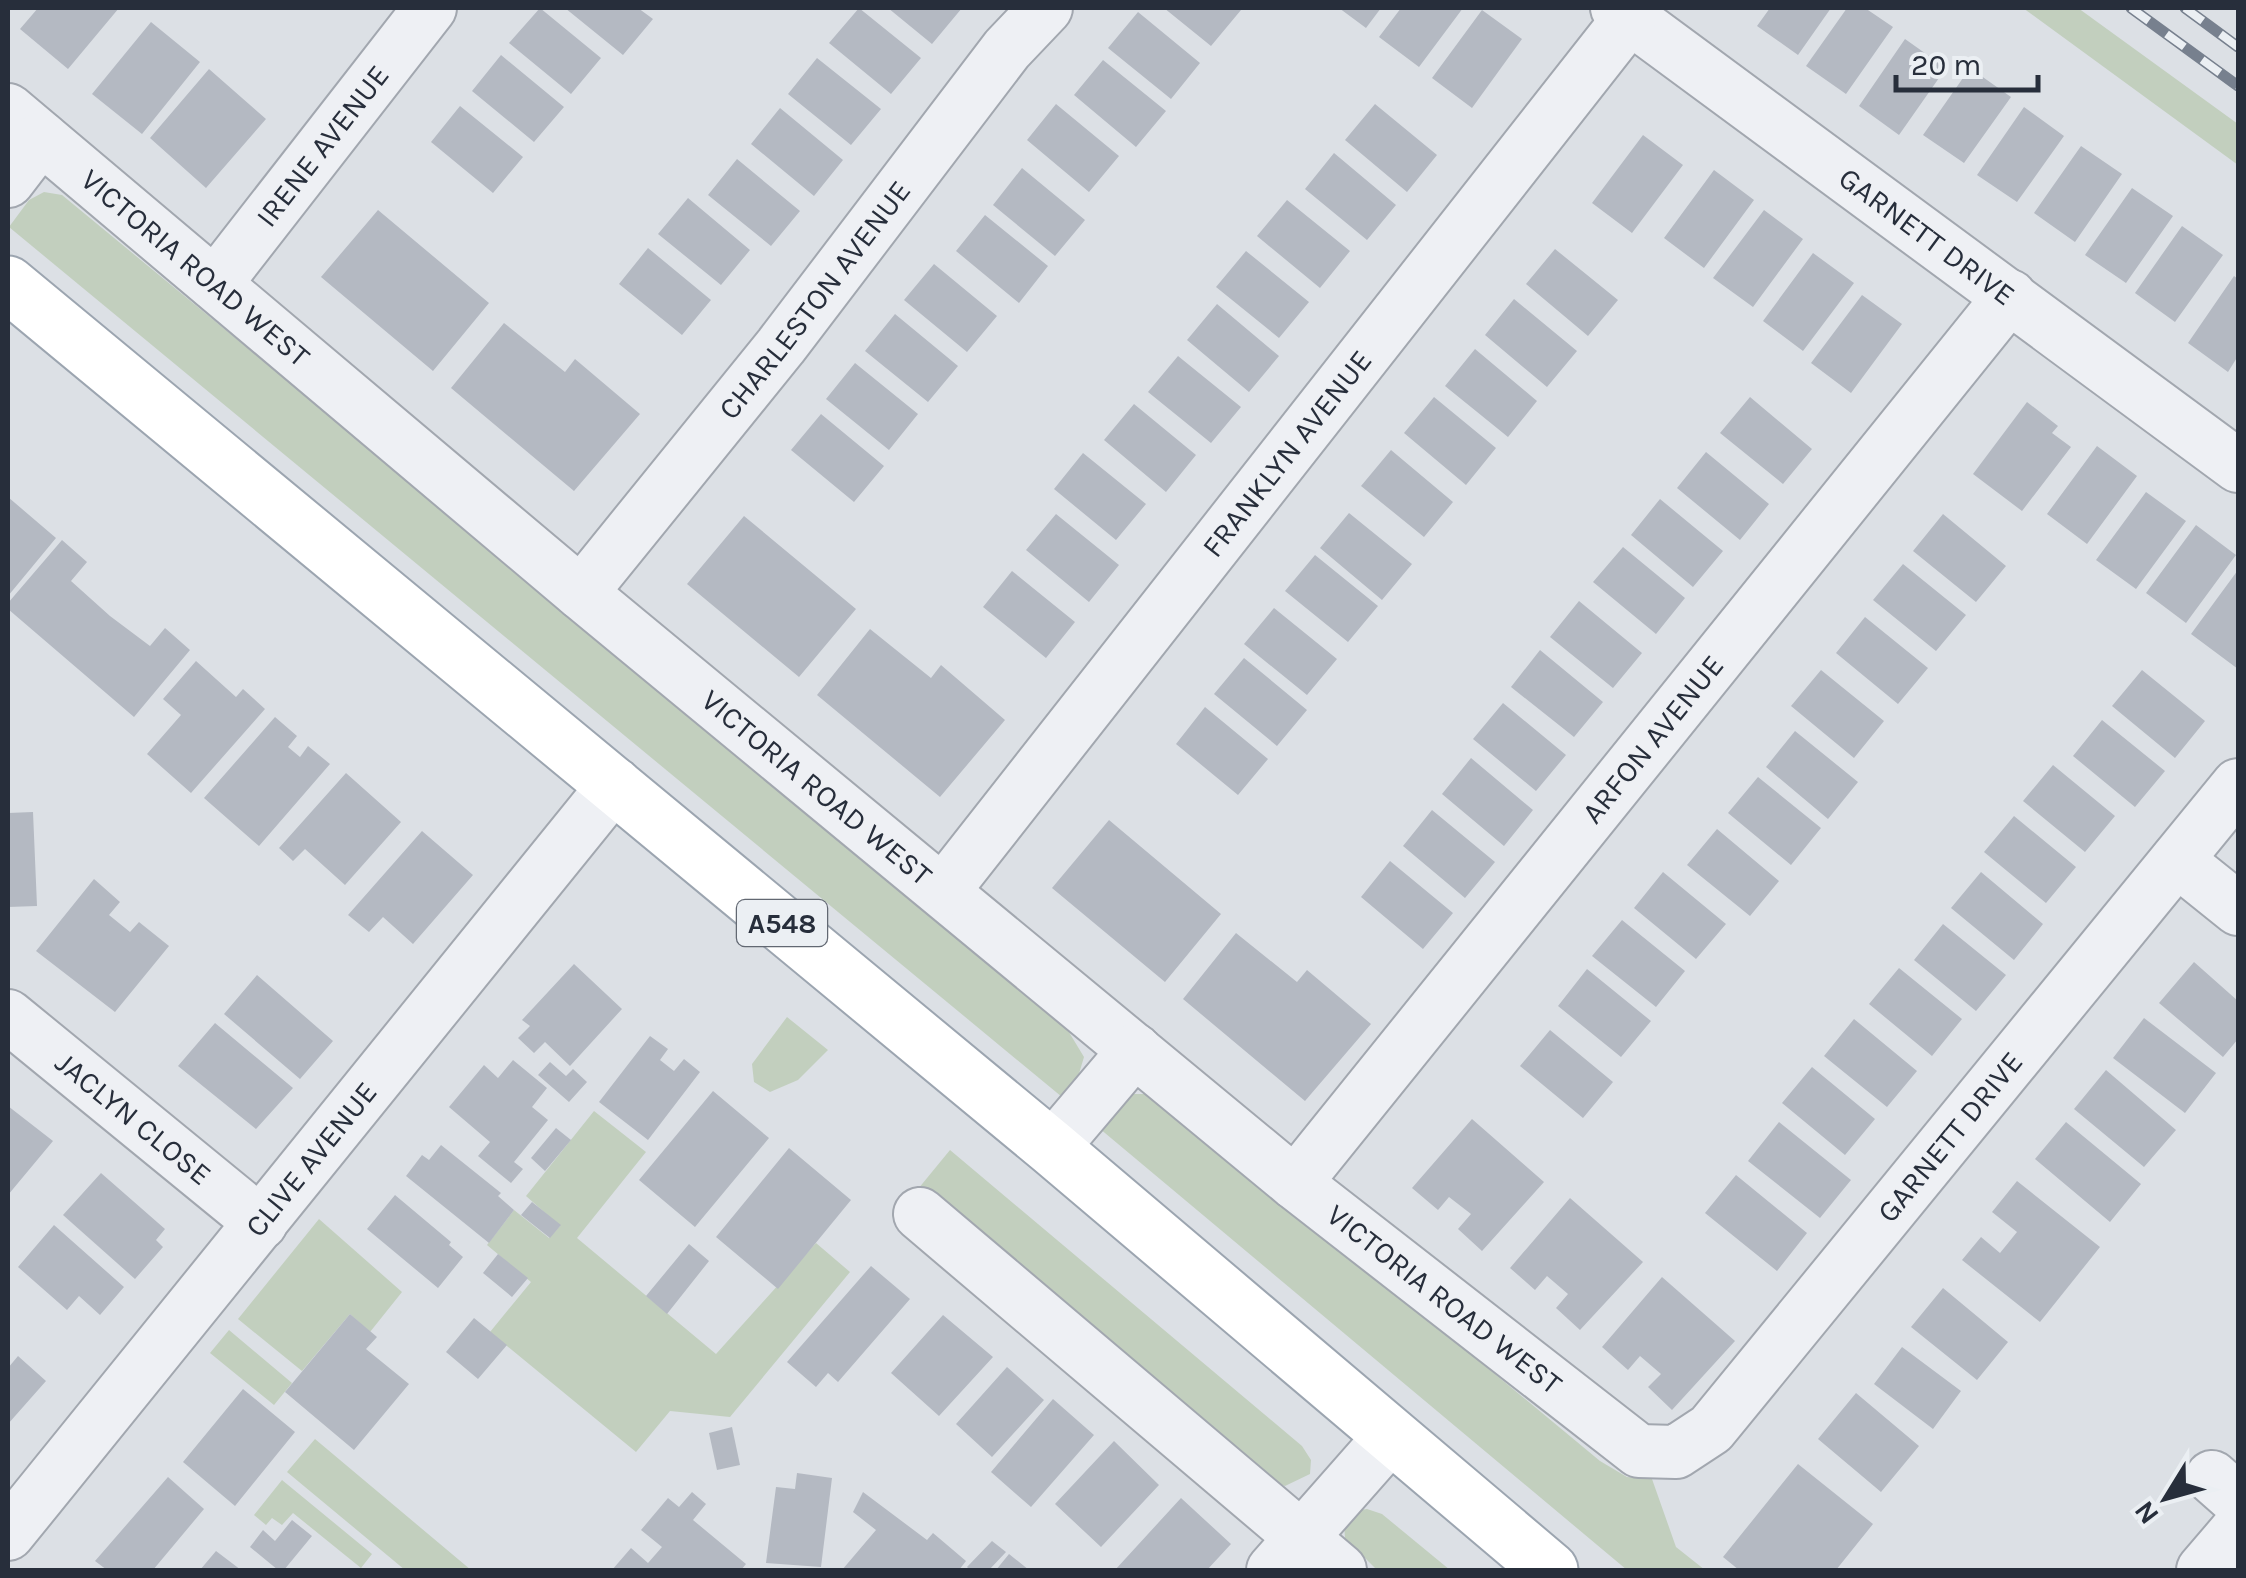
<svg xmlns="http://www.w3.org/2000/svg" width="2246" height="1578" font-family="Karla,sans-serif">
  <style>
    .green { fill: #c2cfbe }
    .building { fill: #b4b9c2 }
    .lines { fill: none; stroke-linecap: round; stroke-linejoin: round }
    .minor-casing { stroke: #a2a7af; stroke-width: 56 }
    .major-casing { stroke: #9ca5b0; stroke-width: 59 }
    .minor { stroke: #eef0f4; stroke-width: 52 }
    .major { stroke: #fff; stroke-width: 55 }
    .rail-casing { stroke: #77808e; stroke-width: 11 }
    .rail { stroke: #ebeff3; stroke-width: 8; stroke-dasharray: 22; stroke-linecap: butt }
    .labels { text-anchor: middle; stroke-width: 9; stroke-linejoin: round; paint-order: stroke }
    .shield { fill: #ebeff3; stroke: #626872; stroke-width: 2.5 }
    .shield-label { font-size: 28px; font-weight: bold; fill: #272e3b }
    .street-label { font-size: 30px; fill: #272e3b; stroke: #ebeff3 }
  </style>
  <rect width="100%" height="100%" fill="#dce0e5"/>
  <path class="green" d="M2023,8H2078L2238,124V165Z
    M44,192L62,195L1061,1019L1084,1057L1078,1077L1062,1097L9,227L29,200Z
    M787,1017L828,1050L798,1080L770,1092L754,1082L752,1064Z
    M1129,1094H1150L1171,1106L1600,1461L1627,1477L1652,1479L1676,1547L1705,1570H1627L1093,1123Z
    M594,1111L646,1152L577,1238L716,1354L816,1243L850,1272L730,1417L670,1411L636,1452L490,1332L531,1282L487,1245L514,1210L549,1238L560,1226L526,1196Z
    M950,1150L1302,1446L1311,1460L1310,1474L1285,1486L1273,1481L918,1189Z
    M319,1219L402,1292L370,1332L350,1314L302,1371L238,1319Z
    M229,1330L292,1383L274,1405L210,1353Z
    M315,1439L471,1570H405L287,1472Z
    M282,1480L372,1554L361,1568L293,1513L282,1525L272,1518L266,1525L254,1515Z
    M1367,1509L1382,1514L1450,1570H1377L1345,1538L1344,1523L1353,1511Z"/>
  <path class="building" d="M38,8H119L68,69L20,29Z
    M540,8L601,58L571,94L509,43Z
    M565,8H638L653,19L623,55Z
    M859,8L921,58L891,94L829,43Z
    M888,8H962L932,44Z
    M1164,8H1238L1241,10L1211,46Z
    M1339,8H1381L1366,28Z
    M1401,8H1463L1419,67L1379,37Z
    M1770,8H1831L1798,55L1757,26Z
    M1847,8H1865L1893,27L1846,94L1806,66Z
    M1482,10L1522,39L1472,108L1432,78Z
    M1138,12L1200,63L1171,99L1108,48Z
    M151,22L200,62L142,134L92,94Z
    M1905,39L1946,68L1899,135L1859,106Z
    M501,55L564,107L534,142L472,91Z
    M817,58L881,109L851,145L788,94Z
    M1103,60L1166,111L1136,147L1074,95Z
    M1970,68L2011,97L1964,163L1923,135Z
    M209,69L266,119L206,188L150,138Z
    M1056,104L1119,156L1089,192L1027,140Z
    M1375,104L1437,155L1407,192L1345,140Z
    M460,106L523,157L493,193L431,142Z
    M2024,107L2064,136L2017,202L1977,175Z
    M780,108L843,160L814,196L751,144Z
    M1643,135L1683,165L1632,233L1592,203Z
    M2081,146L2122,174L2075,242L2034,213Z
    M1334,153L1396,205L1367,240L1305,189Z
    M737,159L800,211L771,246L708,195Z
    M1022,168L1085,220L1055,256L993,205Z
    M1714,170L1754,200L1704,268L1664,238Z
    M2132,188L2173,216L2126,283L2085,255Z
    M688,198L750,250L721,285L658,234Z
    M1287,200L1350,251L1320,288L1257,236Z
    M378,210L489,303L433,371L321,277Z
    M1764,210L1803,239L1753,307L1713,278Z
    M985,215L1048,266L1019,303L956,251Z
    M2182,226L2223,255L2175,322L2135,293Z
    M648,248L711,300L682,335L619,284Z
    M1555,249L1618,300L1588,336L1526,284Z
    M1246,251L1309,302L1279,338L1216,287Z
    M1813,253L1854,283L1803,351L1763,321Z
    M934,264L997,316L967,352L904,300Z
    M2234,276L2238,279V356L2228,372L2188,343Z
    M1862,295L1902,324L1851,393L1811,363Z
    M1514,299L1577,351L1547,387L1485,335Z
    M1217,304L1279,356L1249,392L1187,340Z
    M895,314L958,366L928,402L865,351Z
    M504,323L565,372L575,359L640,414L574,491L451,388Z
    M1475,349L1537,401L1508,437L1445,386Z
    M1178,356L1241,407L1211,443L1148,392Z
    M855,363L918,414L889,450L826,399Z
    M1434,397L1496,448L1466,485L1404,433Z
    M1750,397L1812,449L1783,484L1720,433Z
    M2027,402L2058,426L2052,433L2071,447L2022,511L1973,474Z
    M1134,404L1196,455L1166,492L1104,440Z
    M821,414L884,466L854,502L791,450Z
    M2097,446L2137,476L2087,544L2047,514Z
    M1391,450L1453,502L1424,537L1361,486Z
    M1706,452L1769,504L1740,540L1677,488Z
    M1083,453L1146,504L1116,540L1054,489Z
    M2146,492L2186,521L2136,589L2096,560Z
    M8,497L56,538L8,596Z
    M1660,499L1723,551L1693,587L1631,535Z
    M1349,513L1412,564L1382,600L1320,548Z
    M1056,514L1119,565L1089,602L1026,550Z
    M1943,514L2006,566L1976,602L1913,551Z
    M744,516L856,609L799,677L687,584Z
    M2196,525L2236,555L2186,623L2146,593Z
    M62,540L87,562L71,581L110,616L150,646L165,628L190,650L134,717L8,609V603Z
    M1623,547L1685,598L1656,634L1593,582Z
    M1315,555L1378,606L1348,642L1285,591Z
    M1903,564L1966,615L1936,651L1873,600Z
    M2238,570V669L2191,634Z
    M1012,571L1075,622L1046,658L983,607Z
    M1579,601L1642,653L1613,688L1550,637Z
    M1274,608L1337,659L1307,695L1244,644Z
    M1865,617L1928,668L1898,704L1836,653Z
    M870,629L931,678L941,665L1005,720L940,797L817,695Z
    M1540,650L1603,702L1574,737L1511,687Z
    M1244,658L1307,710L1277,746L1214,694Z
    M196,661L236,697L243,689L265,709L191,793L147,754L181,715L163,699Z
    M1821,670L1884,721L1854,758L1791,706Z
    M2142,670L2205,721L2175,758L2112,706Z
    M1503,703L1566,755L1536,791L1473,739Z
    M1205,707L1268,759L1238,795L1176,744Z
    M275,717L297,736L288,747L300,757L308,746L330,764L259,846L204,798Z
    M2102,720L2165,771L2135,807L2073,756Z
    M1795,731L1858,782L1828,819L1766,767Z
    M1471,758L1533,810L1504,846L1442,794Z
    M2053,765L2115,816L2085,852L2023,801Z
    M346,773L401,822L345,885L305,849L293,861L279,848Z
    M1758,777L1821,828L1791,865L1728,813Z
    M1432,810L1495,862L1465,898L1403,846Z
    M33,812L37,906L8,907V813Z
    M2014,816L2076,867L2046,903L1984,852Z
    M1109,820L1221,914L1165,982L1052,888Z
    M1717,829L1779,881L1750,916L1687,865Z
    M422,831L473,875L413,944L383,917L369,932L348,915Z
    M1390,861L1453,913L1423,949L1361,897Z
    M1663,872L1726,924L1696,959L1634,908Z
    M1981,872L2043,924L2014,960L1951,908Z
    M94,879L120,902L109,915L130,932L139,922L169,946L115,1012L36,951Z
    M1622,920L1685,971L1656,1007L1592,956Z
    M1943,924L2006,975L1976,1011L1914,960Z
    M1236,933L1297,982L1307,970L1371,1024L1305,1101L1183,999Z
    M2194,962L2238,1001V1039L2223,1057L2159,1003Z
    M574,964L622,1009L570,1066L545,1042L534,1053L518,1038L530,1026L522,1020Z
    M1899,968L1962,1019L1932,1056L1869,1004Z
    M1587,969L1651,1021L1621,1057L1558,1006Z
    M257,975L333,1041L300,1079L224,1014Z
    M2144,1018L2216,1073L2185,1113L2113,1058Z
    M1854,1019L1917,1071L1887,1107L1824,1056Z
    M215,1023L293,1088L256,1129L178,1066Z
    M1550,1030L1613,1082L1583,1118L1520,1066Z
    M650,1036L668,1049L660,1060L674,1071L684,1059L700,1072L648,1140L599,1102Z
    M513,1060L547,1088L532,1107L548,1120L514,1162L523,1169L511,1183L478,1156L490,1142L449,1107L484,1065L498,1078Z
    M550,1062L566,1076L573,1069L587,1082L569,1102L538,1075Z
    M1812,1067L1875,1119L1845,1155L1782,1103Z
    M2106,1070L2176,1130L2144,1167L2074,1109Z
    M713,1091L769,1138L695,1227L639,1180Z
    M8,1106L53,1141L8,1195Z
    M1472,1119L1544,1182L1482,1251L1458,1229L1471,1214L1449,1197L1438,1210L1412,1188Z
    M1779,1122L1851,1180L1820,1218L1748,1161Z
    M2066,1122L2141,1184L2110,1222L2035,1159Z
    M556,1128L571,1140L545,1171L531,1158Z
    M441,1145L501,1193L498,1196L514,1210L489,1243L406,1176L422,1155L429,1160Z
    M789,1148L851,1200L778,1289L716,1237Z
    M101,1173L165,1229L156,1240L163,1247L135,1279L63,1215Z
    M1736,1175L1807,1233L1777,1271L1705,1213Z
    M2017,1181L2100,1247L2040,1322L1962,1260L1981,1237L2000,1253L2017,1232L1992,1212Z
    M395,1195L451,1242L449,1245L463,1257L438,1288L367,1229Z
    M1570,1198L1643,1262L1580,1330L1556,1308L1568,1294L1547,1276L1535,1290L1510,1268Z
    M532,1202L561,1225L550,1238L521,1215Z
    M54,1225L124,1287L100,1315L79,1296L67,1310L18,1267Z
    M689,1244L709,1261L667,1314L646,1296Z
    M498,1254L528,1278L512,1297L483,1273Z
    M871,1266L910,1299L838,1382L828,1373L816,1387L787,1362Z
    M1662,1277L1735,1341L1672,1410L1648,1387L1661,1374L1640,1356L1628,1370L1602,1347Z
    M1943,1288L2008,1342L1977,1380L1911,1327Z
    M350,1314L377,1337L366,1349L409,1384L354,1450L285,1392Z
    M943,1315L993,1357L939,1416L891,1373Z
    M474,1318L507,1345L478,1379L446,1352Z
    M1902,1347L1961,1391L1933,1429L1874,1384Z
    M18,1356L46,1381L8,1424V1368Z
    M1007,1367L1044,1400L992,1457L956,1424Z
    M243,1389L295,1432L235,1506L183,1462Z
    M1856,1393L1919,1446L1881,1492L1818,1439Z
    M1053,1399L1094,1435L1031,1507L991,1472Z
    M732,1427L740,1465L717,1470L709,1433Z
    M1114,1441L1159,1485L1101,1547L1055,1504Z
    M1798,1464L1873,1524L1836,1570H1739L1723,1557Z
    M797,1473L832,1478L821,1567L766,1563L776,1487L795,1489Z
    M168,1477L204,1509L153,1570H107L95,1561Z
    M692,1492L706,1504L693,1520L746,1564L741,1570H612L631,1548L648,1563L662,1547L641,1530L668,1498L679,1507Z
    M863,1492L927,1540L933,1533L966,1561L959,1570H842L876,1530L853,1512Z
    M1181,1498L1231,1544L1207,1570H1115Z
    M292,1520L312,1536L284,1570H278L250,1547L263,1530L275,1541Z
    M992,1541L1006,1552L989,1570H970L967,1567Z
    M216,1551L241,1570H200Z
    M1009,1554L1029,1570H996Z"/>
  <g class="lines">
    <defs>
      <g id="minor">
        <path id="s1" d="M1617,8L2238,466"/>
        <path id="s2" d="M8,110L581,593L1295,1183L1639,1451L1676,1452L1711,1429L2238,785"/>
        <path d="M8,181L41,138"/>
        <path id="s3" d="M215,284L430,8"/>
        <path id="s4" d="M581,593L781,346L1007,49L1046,8"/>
        <path d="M2177,860L2238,909"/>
        <path id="s5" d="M944,890L1630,17"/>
        <path id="s6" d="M8,1016L261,1223"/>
        <path d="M1052,1148L1135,1050"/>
        <path id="s7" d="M1295,1183L2010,296"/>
        <path d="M920,1214L1340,1570"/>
        <path d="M2212,1477L2238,1500"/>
        <path id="s8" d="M8,1534L615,784"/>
        <path d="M1273,1570L1391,1436"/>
        <path d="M2203,1570L2238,1529"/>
      </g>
      <path id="major" d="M8,284L1052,1148L1550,1570"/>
    </defs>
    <use href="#minor" class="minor-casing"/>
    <use href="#major" class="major-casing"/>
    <use href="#minor" class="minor"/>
    <use href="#major" class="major"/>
    <defs>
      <path id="rail" d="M2131,8L2238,86
        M2185,8L2238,47"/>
    </defs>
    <use href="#rail" class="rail-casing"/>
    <use href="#rail" class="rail"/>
  </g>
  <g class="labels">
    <rect class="shield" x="737" y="900" width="90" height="46" rx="8"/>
    <g class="shield-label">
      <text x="782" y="933">A548</text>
    </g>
    <g class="street-label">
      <text dy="10" stroke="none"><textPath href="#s3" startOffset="175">IRENE AVENUE</textPath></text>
      <text dy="10" stroke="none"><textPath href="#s1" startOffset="385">GARNETT DRIVE</textPath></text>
      <text dy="10" stroke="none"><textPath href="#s2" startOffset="245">VICTORIA ROAD WEST</textPath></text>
      <text dy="10" stroke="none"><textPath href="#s4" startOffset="375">CHARLESTON AVENUE</textPath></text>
      <text dy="10" stroke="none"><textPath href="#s5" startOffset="555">FRANKLYN AVENUE</textPath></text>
      <text dy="10" stroke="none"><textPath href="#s7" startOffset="570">ARFON AVENUE</textPath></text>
      <text dy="10" stroke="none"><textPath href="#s2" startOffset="1055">VICTORIA ROAD WEST</textPath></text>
      <text dy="10" stroke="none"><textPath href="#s6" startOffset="162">JACLYN CLOSE</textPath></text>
      <text dy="10" stroke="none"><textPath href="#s2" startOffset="2568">GARNETT DRIVE</textPath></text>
      <text dy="10" stroke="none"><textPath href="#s8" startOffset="482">CLIVE AVENUE</textPath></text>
      <text dy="10" stroke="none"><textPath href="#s2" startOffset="1865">VICTORIA ROAD WEST</textPath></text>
    </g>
  </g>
  <rect width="2246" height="1578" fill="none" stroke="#272e3b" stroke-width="20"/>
  <g transform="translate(2166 1498) rotate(233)" stroke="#ebeff3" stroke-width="8" paint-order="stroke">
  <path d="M0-8L18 38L0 25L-18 38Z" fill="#272e3b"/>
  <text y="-15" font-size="28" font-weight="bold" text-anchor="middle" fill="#272e3b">N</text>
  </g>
  <path d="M1896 75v15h142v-15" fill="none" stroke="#272e3b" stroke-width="5"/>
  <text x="1911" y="75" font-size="30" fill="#272e3b" stroke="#ebeff3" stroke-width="8" paint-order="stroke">20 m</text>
</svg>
